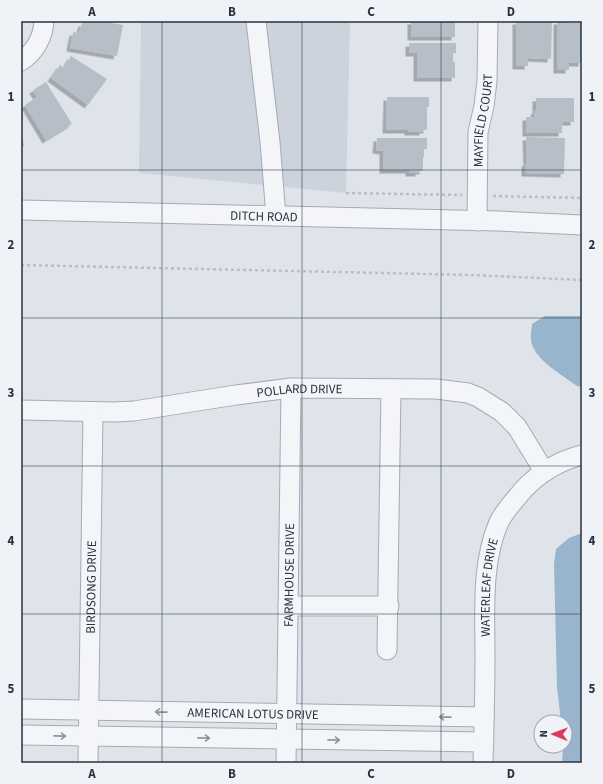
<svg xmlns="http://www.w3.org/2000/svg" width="603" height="784" font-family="'Source Sans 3',sans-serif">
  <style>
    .built { fill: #cdd3dc }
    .water { fill: #98b5cd }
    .building { fill: #b6bec7; filter: url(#shadow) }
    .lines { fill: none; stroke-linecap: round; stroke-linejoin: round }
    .minor-casing { stroke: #a4abb4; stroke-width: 21 }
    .path { stroke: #babfc5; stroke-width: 2.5; stroke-dasharray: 3 3; stroke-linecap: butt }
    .minor { stroke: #f3f5f8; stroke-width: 19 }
    .oneway { stroke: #8d949d }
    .grid { fill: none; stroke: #273342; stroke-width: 1; stroke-opacity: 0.55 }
    .labels { text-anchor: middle; stroke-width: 3.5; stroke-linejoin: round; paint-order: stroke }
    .street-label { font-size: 13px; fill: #273342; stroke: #eff3f7 }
    .neatline { fill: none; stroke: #273342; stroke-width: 1.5 }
    .grid-label { font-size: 13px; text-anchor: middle; font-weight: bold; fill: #273342 }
  </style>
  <defs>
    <filter id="shadow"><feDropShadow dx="-3.5" dy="3.5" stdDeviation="0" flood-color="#0004"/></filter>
  </defs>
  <rect width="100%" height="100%" fill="#dfe4ea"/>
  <path class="built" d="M141,21H350L346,193L139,173Z"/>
  <path class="water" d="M545,316H582V387L577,386C562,375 533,359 531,340C530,335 532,329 532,324Z
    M582,533V763H562L563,746H565V722H561L557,687L554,564L556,549L569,538Z"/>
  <path class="building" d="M86,21H99L123,25L117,56L70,48L73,32L79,33L82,23H85Z
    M411,21L455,22V37H411Z
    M516,21L534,22V21H552L551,59L528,58V66H516Z
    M557,21H566V23H582V63H569V70H557Z
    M409,43H456V53H453V62H455V78H417V53H409Z
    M71,56L107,79L88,105L51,78L60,65L64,68Z
    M46,82L72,124L46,140L25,105L37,97L33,90Z
    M387,97H429V107H427V130H423V132H408V130H386Z
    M536,98H574V122H564L562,124V133H526V117H534V111H536Z
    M21,130L24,146L21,147Z
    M526,137L565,138L564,174L525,173V163H527Z
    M377,138H427V149H424V157H423V171H419V173H409V170H383V151L376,150Z"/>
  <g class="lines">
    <defs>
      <g id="minor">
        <path d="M256,21L270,142L276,216"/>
        <path d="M21,61C35,52 43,37 44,21"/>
        <path id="s1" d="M21,210L498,221L582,225"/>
        <path id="s2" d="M477,221L478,132L484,106L487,81L488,21"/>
        <path id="s3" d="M21,410L114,412L134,411L236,395L291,388L436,389L468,393L478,397L502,412L517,427L544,471"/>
        <path d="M288,606H389"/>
        <path d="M387,650L391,389"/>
        <path id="s4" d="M21,709L484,717"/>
        <path d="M21,735L484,742"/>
        <path id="s5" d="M88,763L93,412"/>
        <path id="s6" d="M286,763L291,388"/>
        <path id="s7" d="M483,763C484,728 485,692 485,657C485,613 481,563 499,522C505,510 515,500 523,490C540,472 558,461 582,455"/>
      </g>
    </defs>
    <use href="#minor" class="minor-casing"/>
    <path class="path" d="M346,193L462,195
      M493,196L582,198
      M21,265L472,275L582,280"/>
    <use href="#minor" class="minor"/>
  </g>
  <defs><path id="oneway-shaft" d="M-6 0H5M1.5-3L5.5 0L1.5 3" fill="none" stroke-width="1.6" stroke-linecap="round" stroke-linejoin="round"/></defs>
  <g class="oneway">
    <use href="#oneway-shaft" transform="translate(161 712) rotate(-179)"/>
    <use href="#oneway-shaft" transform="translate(445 717) rotate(-179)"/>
    <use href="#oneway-shaft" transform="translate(60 736) rotate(1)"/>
    <use href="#oneway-shaft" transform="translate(204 738) rotate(1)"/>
    <use href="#oneway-shaft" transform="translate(334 740) rotate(1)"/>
  </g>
  <path class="grid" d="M162,21V763M302,21V763M441,21V763M21,170H582M21,318H582M21,466H582M21,614H582"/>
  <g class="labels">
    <g class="street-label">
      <text dy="5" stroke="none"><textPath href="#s2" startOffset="101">MAYFIELD COURT</textPath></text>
      <text dy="5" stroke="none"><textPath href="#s1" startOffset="243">DITCH ROAD</textPath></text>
      <text dy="5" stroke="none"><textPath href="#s3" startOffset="280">POLLARD DRIVE</textPath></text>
      <text dy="5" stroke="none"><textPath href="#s6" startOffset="188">FARMHOUSE DRIVE</textPath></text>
      <text dy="5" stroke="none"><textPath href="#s5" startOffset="176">BIRDSONG DRIVE</textPath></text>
      <text dy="5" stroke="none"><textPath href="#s7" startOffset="176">WATERLEAF DRIVE</textPath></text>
      <text dy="5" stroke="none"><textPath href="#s4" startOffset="232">AMERICAN LOTUS DRIVE</textPath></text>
    </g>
  </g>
  <rect width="603" height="784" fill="none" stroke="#eff3f7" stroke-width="44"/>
  <g transform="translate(553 734) rotate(271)"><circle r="19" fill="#eff3f7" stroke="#9fa6af"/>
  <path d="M0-3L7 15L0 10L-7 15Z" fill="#d83b5d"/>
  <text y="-6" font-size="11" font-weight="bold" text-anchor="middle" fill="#273342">N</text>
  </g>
  <rect x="22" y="22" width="559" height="740" class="neatline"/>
  <g class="grid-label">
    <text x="92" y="16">A</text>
    <text x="232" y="16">B</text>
    <text x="371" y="16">C</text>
    <text x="511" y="16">D</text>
    <text x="11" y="101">1</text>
    <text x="592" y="101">1</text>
    <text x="11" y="249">2</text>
    <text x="592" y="249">2</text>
    <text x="11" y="397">3</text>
    <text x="592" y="397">3</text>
    <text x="11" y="545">4</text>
    <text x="592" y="545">4</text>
    <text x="11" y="693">5</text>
    <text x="592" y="693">5</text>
    <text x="92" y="778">A</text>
    <text x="232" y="778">B</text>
    <text x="371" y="778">C</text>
    <text x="511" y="778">D</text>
  </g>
</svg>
